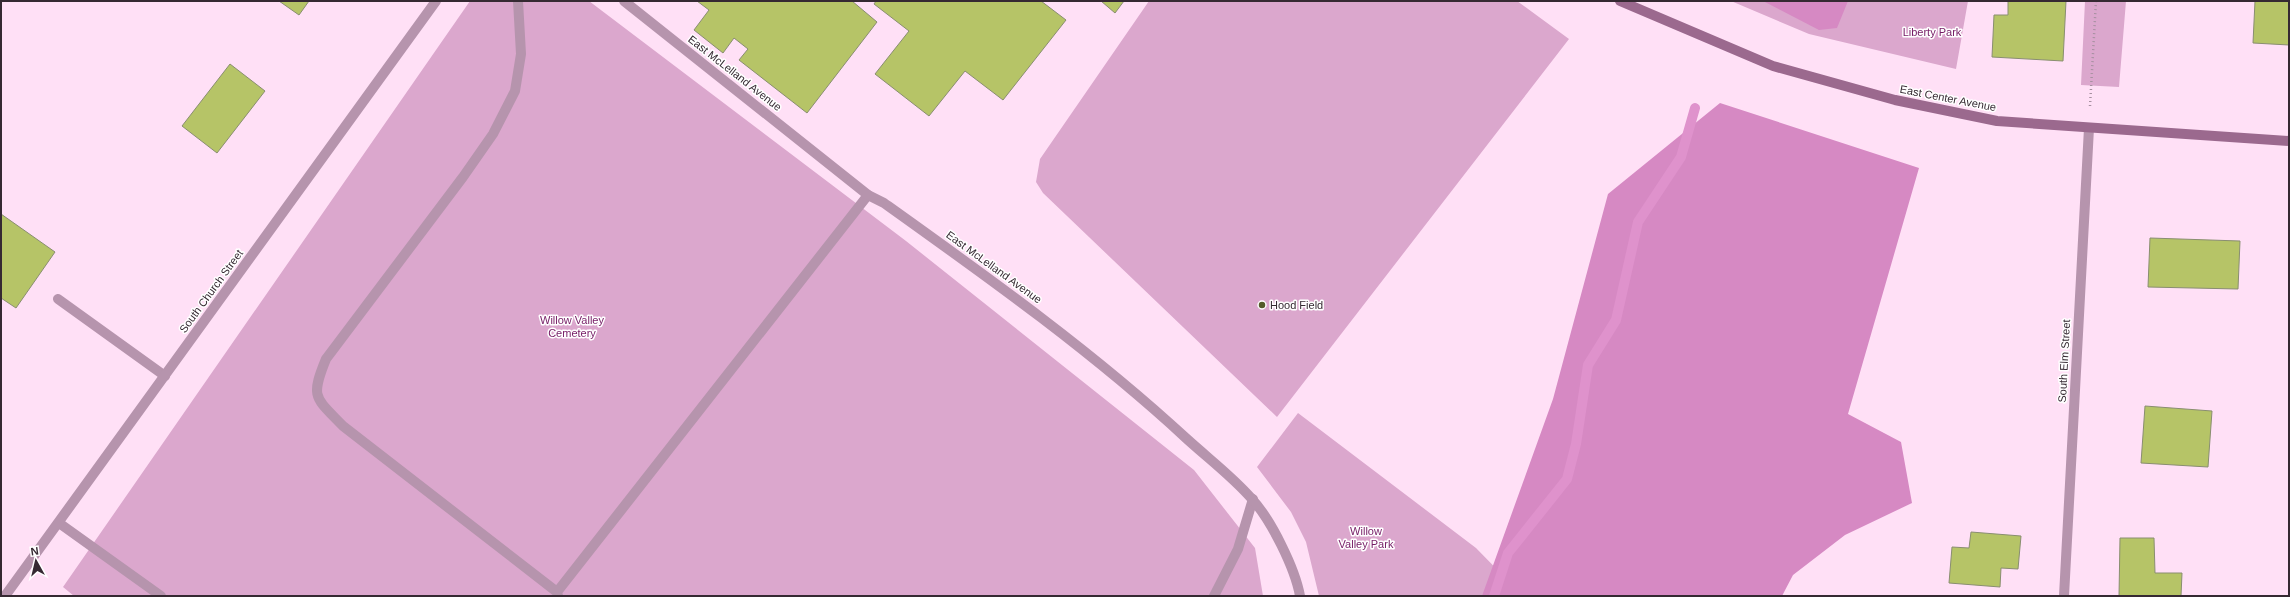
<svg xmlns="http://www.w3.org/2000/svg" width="2290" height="597" font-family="Arial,sans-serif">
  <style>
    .green { fill: #dba7cd }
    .forest { fill: #d689c3 }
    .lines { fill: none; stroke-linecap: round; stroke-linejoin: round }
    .stream { stroke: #df92cc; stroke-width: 10 }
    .building { fill: #b6c467; stroke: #898e70 }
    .path { stroke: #a690a0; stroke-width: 2.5; stroke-dasharray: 1 3; stroke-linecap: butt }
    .lane { stroke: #b694ad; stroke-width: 10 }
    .street { stroke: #b694ad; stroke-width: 10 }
    .secondary { stroke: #9b698e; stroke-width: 10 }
    .poi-dot { fill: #545b2a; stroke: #fff; stroke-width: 1.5 }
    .labels { text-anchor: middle; stroke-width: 3; stroke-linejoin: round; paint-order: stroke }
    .park-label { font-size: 11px; fill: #751b65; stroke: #fff }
    .street-label { font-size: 11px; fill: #352932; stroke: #fff }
    .poi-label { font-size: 11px; fill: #352932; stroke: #fff; text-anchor: start }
  </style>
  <rect width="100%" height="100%" fill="#ffe0f6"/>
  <path class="green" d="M470,1H589L906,241L1194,470L1255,548L1263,596H74L63,587Z
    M1149,1H1517L1569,39L1277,417L1043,193L1036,182L1040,159Z
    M1731,1H1968L1956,69L1809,34Z
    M2085,1H2126L2119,87L2081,85Z
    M1298,413L1476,548L1523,596H1319L1306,542L1291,512L1257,467Z"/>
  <path class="forest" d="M1763,1H1848L1837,28L1819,30Z
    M1720,103L1919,168L1848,414L1901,442L1912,503L1845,535L1793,575L1782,596H1482L1553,399L1608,194Z"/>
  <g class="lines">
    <path class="stream" d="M1494,596L1508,553L1567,479L1576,444L1588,365L1616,320L1638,222L1681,157L1695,108"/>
  </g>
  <path class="building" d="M279,1H309L299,15Z
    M697,1H852L877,22L807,113L739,60L748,49L734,38L723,53L694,30L709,10Z
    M876,1H1041L1066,20L1003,100L965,71L929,116L875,74L909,31L874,4Z
    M1101,1H1124L1115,13Z
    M2008,1H2066L2063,61L1992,57L1994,15H2008Z
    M2255,1H2289V45L2253,43Z
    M230,64L265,91L217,153L182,126Z
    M1,214L55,252L16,308L1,298Z
    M2150,238L2240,241L2238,289L2148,287Z
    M2145,406L2212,411L2208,467L2141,463Z
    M1971,532L2021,536L2018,569L2001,568L2000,587L1949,583L1952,547L1969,548Z
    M2120,538H2154L2155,573H2182L2181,596H2119Z"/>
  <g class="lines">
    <path class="path" d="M2090,106L2096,1"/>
    <path class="lane" d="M518,1L521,54L515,91L493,134L463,177L326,359C310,398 315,397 343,426L557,592L558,596
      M58,299L165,376
      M59,523L161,596
      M557,592L868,195
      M1214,596L1238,549L1253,499"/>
    <path class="street" d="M624,1L868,195L884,203C989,278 1093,352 1187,439C1209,459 1233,477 1252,499C1271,520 1295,568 1300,596
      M5,596L436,1
      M2064,596L2089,128"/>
    <path class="secondary" d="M1620,1L1773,66L1895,100L1997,121L2289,141"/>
  </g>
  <circle class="poi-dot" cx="1262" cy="305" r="4"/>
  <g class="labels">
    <g class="park-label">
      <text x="1932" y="36">Liberty Park</text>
      <text x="572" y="324">Willow Valley<tspan x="572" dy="13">Cemetery</tspan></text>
      <text x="1366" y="535">Willow<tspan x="1366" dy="13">Valley Park</tspan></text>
    </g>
    <g class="street-label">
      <text transform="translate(735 73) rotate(38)" y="4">East McLelland Avenue</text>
      <text transform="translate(1948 98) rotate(11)" y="4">East Center Avenue</text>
      <text transform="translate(994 267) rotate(36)" y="4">East McLelland Avenue</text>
      <text transform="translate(211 291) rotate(-54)" y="4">South Church Street</text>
      <text transform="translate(2064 361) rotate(-87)" y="4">South Elm Street</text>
    </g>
    <g class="poi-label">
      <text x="1270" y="309">Hood Field</text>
    </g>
  </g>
  <rect width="2290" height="597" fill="none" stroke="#352932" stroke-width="4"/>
  <g transform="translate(36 561) rotate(352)" stroke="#ffffff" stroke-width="3" paint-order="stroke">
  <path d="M0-3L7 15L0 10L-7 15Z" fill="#352932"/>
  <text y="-6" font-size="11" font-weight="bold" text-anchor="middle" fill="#352932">N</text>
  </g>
</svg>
